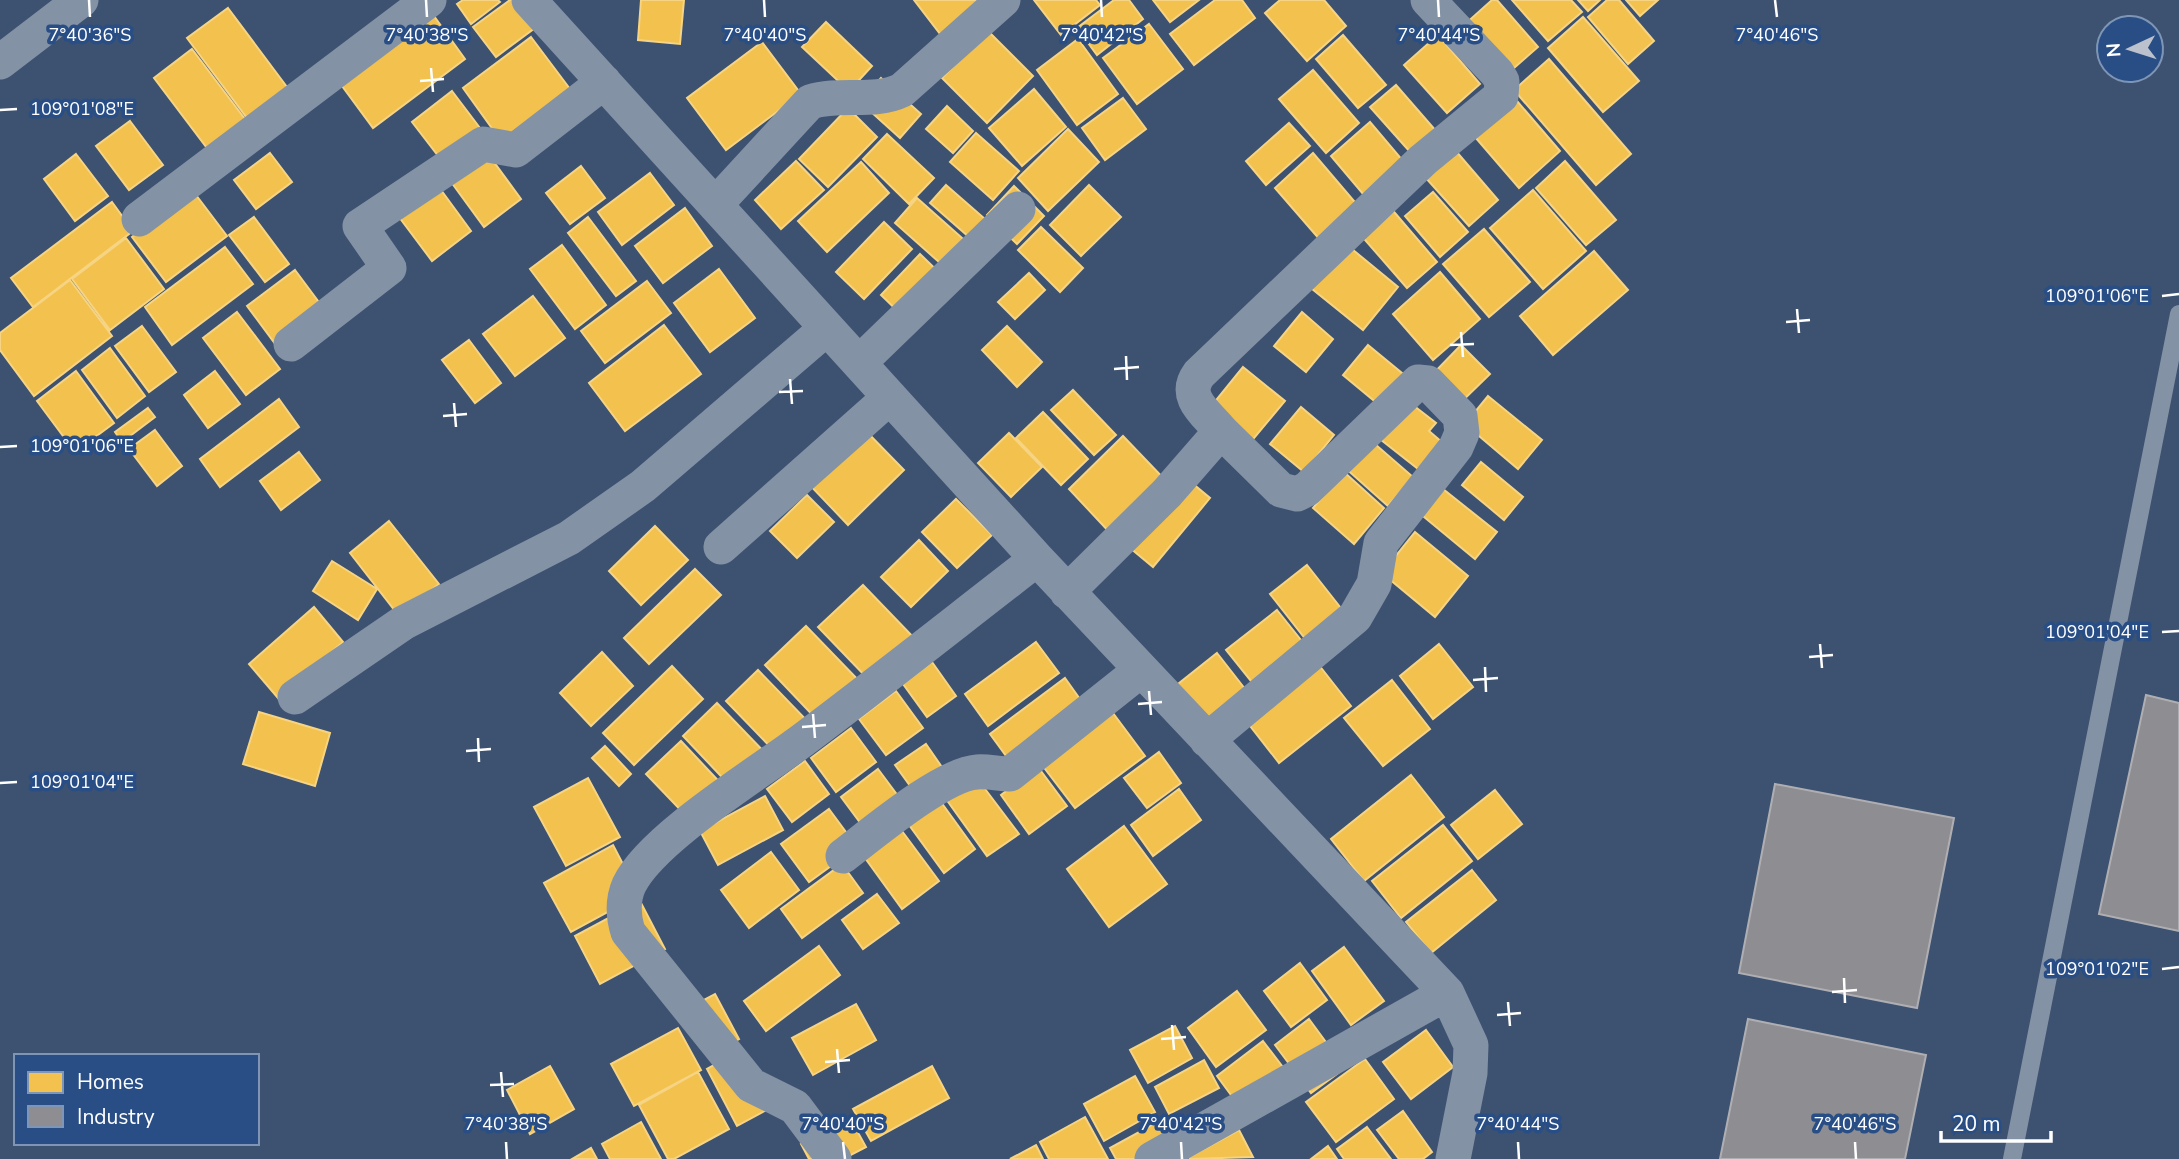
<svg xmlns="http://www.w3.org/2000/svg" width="2179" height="1159" font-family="'Nunito Sans',sans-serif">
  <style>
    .homes { fill: #f2c14e; stroke: #f6d483; stroke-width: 2 }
    .industry { fill: #8d8d92; stroke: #afafb3; stroke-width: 2 }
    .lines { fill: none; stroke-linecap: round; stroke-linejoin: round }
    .lane { stroke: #8492a6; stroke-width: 18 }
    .street { stroke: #8492a6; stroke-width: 35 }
    .ticks { fill: none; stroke: #fff; stroke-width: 2.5 }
    .ticks-label { font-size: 18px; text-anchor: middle; fill: #fff; stroke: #284e85; stroke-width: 7; stroke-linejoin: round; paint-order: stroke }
  </style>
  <rect width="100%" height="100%" fill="#3d5270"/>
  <path class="homes" d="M463,0H498L500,2L471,24L457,4Z
    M510,0H514L535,28L496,57L473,27Z
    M641,0H684L680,44L638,40Z
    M914,0H995L944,39Z
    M1034,0H1096L1100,5L1061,35Z
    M1114,0H1129L1143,19L1097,55L1077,28Z
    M1153,0H1199L1170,22Z
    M1215,0H1242L1255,18L1194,65L1170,34Z
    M1280,0H1324L1346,26L1307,61L1265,13Z
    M1492,0H1497L1538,47L1506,75L1464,25Z
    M1512,0H1571L1582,12L1548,41Z
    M1578,0H1600L1588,11Z
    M1607,0H1619L1654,41L1628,64L1588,17Z
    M1626,0H1658L1640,16Z
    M228,8L287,87L247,118L187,38Z
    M434,16L465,59L373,128L342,86Z
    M1583,17L1639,81L1603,112L1548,48Z
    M826,22L872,66L849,91L802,47Z
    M1149,24L1183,69L1137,104L1103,58Z
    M988,31L1033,76L987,123L942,78Z
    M1343,35L1386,85L1358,108L1316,59Z
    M1438,35L1480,84L1447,113L1404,65Z
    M531,37L573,93L504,145L463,88Z
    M1078,39L1118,94L1077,125L1037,70Z
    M762,42L801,94L726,150L687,98Z
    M192,49L248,123L210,152L154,78Z
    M1549,59L1631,154L1596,185L1514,90Z
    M1313,70L1359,123L1326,153L1279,99Z
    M881,78L921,114L900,138L860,102Z
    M1396,85L1436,131L1411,153L1370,107Z
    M1034,89L1066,127L1022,166L989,128Z
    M452,91L486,136L446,166L412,122Z
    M1511,94L1560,151L1519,188L1469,130Z
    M1123,98L1146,129L1105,160L1082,128Z
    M947,106L973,131L953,153L926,129Z
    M848,108L877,137L828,187L799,159Z
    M130,121L163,165L129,190L96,146Z
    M1370,122L1404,162L1364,195L1331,156Z
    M1289,123L1310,146L1266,185L1246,161Z
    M1068,129L1099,162L1048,211L1018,178Z
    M976,133L1019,171L993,200L950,162Z
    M887,134L934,178L909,204L863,159Z
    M483,147L521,199L484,227L446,175Z
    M1455,150L1498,200L1469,226L1425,177Z
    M270,153L292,182L256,209L234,180Z
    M1313,153L1359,207L1321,241L1275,188Z
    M76,154L108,196L75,221L44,179Z
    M796,161L824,190L781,229L755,200Z
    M1565,161L1616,220L1586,245L1536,188Z
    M861,162L889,193L827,252L798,221Z
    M581,166L605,198L570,224L546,193Z
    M650,173L674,205L622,245L598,212Z
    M433,179L471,231L432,261L393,209Z
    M946,185L985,219L969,237L930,203Z
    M1089,185L1121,217L1081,256L1050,225Z
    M1014,186L1044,216L1017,244L987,215Z
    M1533,190L1586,251L1543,289L1490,228Z
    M193,191L227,236L166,282L132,237Z
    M1433,192L1468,232L1440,257L1405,216Z
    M917,198L970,245L948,270L895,223Z
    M112,202L133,231L33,307L11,278Z
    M1389,206L1437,262L1407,288L1359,233Z
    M685,208L712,246L663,283L635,246Z
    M254,217L289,264L265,282L229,235Z
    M588,217L636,281L616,296L568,233Z
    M884,222L912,249L864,299L836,272Z
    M1041,227L1083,268L1060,292L1018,250Z
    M1484,229L1530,282L1489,317L1443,264Z
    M126,238L164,289L110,330L72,279Z
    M1341,240L1398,287L1363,330L1306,284Z
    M562,245L606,305L575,329L530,269Z
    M225,247L253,284L172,345L145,307Z
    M1594,251L1628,290L1553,355L1520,316Z
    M920,254L950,283L911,324L881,295Z
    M719,269L755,318L710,352L674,303Z
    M295,270L324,309L276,345L247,306Z
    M1440,272L1480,319L1433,360L1393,314Z
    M1029,273L1045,290L1015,319L998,302Z
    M70,280L112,336L34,396L0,350V333Z
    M647,281L671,313L605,363L581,331Z
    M533,296L565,338L515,376L483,334Z
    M237,312L280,369L246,395L203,338Z
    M1302,312L1333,339L1306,372L1274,346Z
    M664,325L701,374L625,431L589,383Z
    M142,326L176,372L149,392L115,346Z
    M1007,326L1042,362L1017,387L982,350Z
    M469,340L501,383L475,403L442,360Z
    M1368,345L1408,378L1384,409L1343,375Z
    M1461,345L1490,374L1456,407L1428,379Z
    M110,348L145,396L117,418L82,370Z
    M1243,367L1285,401L1249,444L1208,410Z
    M76,371L114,423L75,452L37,401Z
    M215,371L240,404L208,428L184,395Z
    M1073,390L1116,435L1094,455L1051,410Z
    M1488,396L1542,440L1518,469L1465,424Z
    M279,399L299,427L220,487L200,459Z
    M1409,402L1436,423L1429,431L1444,444L1422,472L1380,439Z
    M1301,407L1334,435L1304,472L1270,444Z
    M148,408L155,417L122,442L115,432Z
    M1043,412L1088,459L1061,485L1016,438Z
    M862,427L904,470L848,525L806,481Z
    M155,430L182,466L157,486L129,449Z
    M1009,433L1042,467L1011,497L978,463Z
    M1123,436L1168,483L1113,536L1069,489Z
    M1368,438L1413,477L1388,506L1343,466Z
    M299,452L320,480L281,510L260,481Z
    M1481,462L1523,497L1504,520L1462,485Z
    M1344,472L1384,508L1354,544L1313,508Z
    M1186,478L1210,498L1153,567L1129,547Z
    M1433,481L1497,532L1475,559L1412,507Z
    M807,495L834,522L797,558L770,531Z
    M956,499L992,535L957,568L922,532Z
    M389,521L439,584L399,616L350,553Z
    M655,526L688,560L641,605L609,571Z
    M1415,532L1468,576L1435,617L1382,573Z
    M919,540L948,571L911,607L881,577Z
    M332,561L377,589L358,620L313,591Z
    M1307,565L1344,612L1307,641L1270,594Z
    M695,569L721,595L649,664L624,638Z
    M863,585L916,640L871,682L818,627Z
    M314,607L343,642L278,698L249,664Z
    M1277,610L1309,650L1259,691L1226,650Z
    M806,626L864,686L823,726L765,665Z
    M1036,642L1059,673L988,726L965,694Z
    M1439,644L1473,687L1433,719L1400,676Z
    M602,652L633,686L591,726L560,693Z
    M1217,653L1249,694L1210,725L1178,684Z
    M1315,660L1351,706L1279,763L1243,717Z
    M932,662L956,696L927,717L903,684Z
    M672,666L703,699L634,765L603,733Z
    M758,670L814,728L782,759L726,701Z
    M1065,678L1092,716L1017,771L990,734Z
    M1392,680L1430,729L1383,766L1344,718Z
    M896,691L923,728L886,755L859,719Z
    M717,703L771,759L736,792L683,736Z
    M259,712L330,733L315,786L243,764Z
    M1113,713L1145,756L1075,808L1042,765Z
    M851,728L876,762L836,792L811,758Z
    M681,741L728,791L694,824L646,774Z
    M926,744L946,773L916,794L895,765Z
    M605,746L631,774L619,786L592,758Z
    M1159,752L1181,783L1147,808L1124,778Z
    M805,761L829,794L792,822L767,789Z
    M1038,767L1067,806L1029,834L1001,795Z
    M878,769L910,812L873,840L841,797Z
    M1411,775L1444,817L1364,881L1331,839Z
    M976,777L1019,834L987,856L946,799Z
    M588,778L620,837L566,866L534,807Z
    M1179,789L1201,820L1153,856L1131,825Z
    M1495,790L1522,824L1478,859L1451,825Z
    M765,796L783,830L718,865L700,831Z
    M941,802L975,849L944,873L909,825Z
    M829,809L857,847L809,882L781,844Z
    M1443,825L1472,861L1401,918L1372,881Z
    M1124,826L1167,884L1109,927L1067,869Z
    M902,831L939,881L902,909L865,858Z
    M613,845L639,895L571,932L544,883Z
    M771,852L799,890L749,928L721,890Z
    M842,864L863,893L802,938L781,909Z
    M1472,870L1496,900L1431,953L1406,922Z
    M877,894L899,923L863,949L842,920Z
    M640,901L665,949L600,984L575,936Z
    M819,946L840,975L766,1031L744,1001Z
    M1344,947L1384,1001L1351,1025L1312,971Z
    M1300,963L1327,1000L1291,1027L1264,991Z
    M1237,991L1266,1030L1216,1067L1188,1028Z
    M715,994L739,1039L708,1056L683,1011Z
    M856,1004L876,1040L813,1075L792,1038Z
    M1309,1019L1345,1068L1311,1093L1275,1045Z
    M1175,1026L1192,1058L1148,1083L1130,1050Z
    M678,1028L701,1070L634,1106L611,1064Z
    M1426,1030L1453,1067L1411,1099L1383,1062Z
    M1263,1041L1295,1083L1248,1118L1217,1076Z
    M739,1051L770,1108L737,1126L707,1069Z
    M1365,1059L1394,1099L1336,1142L1306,1102Z
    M1204,1060L1219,1088L1169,1114L1155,1087Z
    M550,1066L574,1109L530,1134L507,1090Z
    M932,1066L949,1098L871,1141L853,1109Z
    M698,1072L729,1129L674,1159H668L639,1105Z
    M1135,1076L1155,1112L1104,1141L1084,1104Z
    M1403,1111L1432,1152L1423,1159H1399L1377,1130Z
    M1085,1117L1108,1159H1049L1040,1142Z
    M850,1118L866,1147L843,1159H809L801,1144Z
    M1161,1120L1175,1146L1151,1159H1116L1110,1148Z
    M641,1122L661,1159H610L602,1144Z
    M1367,1127L1391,1159H1344L1337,1149Z
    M1239,1130L1253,1157L1190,1159L1189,1157Z
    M1036,1145L1043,1159H1010Z
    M1328,1146L1337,1159H1311Z
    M591,1148L597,1159H572Z"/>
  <path class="industry" d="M2146,695L2179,703V931L2099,914Z
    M1775,784L1954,818L1917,1008L1739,973Z
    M1748,1019L1926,1055L1905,1159H1720Z"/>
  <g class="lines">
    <path class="lane" d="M2012,1159L2179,314"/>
    <path class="street" d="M529,0L1037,559L1447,993L1471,1045L1470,1073L1453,1159
      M0,62L81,0
      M715,205L810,102C841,92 873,104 902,90L1003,0
      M139,219L429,0
      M291,344L389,268L360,226L483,144L516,150L604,82
      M859,363L1018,209
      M721,547L890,397
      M1067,592L1167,493L1221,431C1206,413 1182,397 1199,374L1423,160L1501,96L1502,81L1497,73L1428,0
      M295,697L403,623L569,538L643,486L827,328
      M1207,740L1355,617L1374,584L1381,543L1456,447L1462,433L1460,416L1428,383L1418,382L1307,489L1297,494L1281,490L1221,431
      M843,856C872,834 943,774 977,772C987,771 999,774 1010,774L1141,670
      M834,1159L795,1107L751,1085L628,932C623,916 622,901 629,885C651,839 757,774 800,742C880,682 958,620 1037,559
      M1152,1159L1447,993"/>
  </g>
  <path class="ticks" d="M89,0L90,17M426,0L427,17M764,0L765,17M1101,0L1102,17M1438,0L1439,17M1775,0L1777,17M431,68L433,92M420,81L444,79M0,110L17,109M2162,296L2179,294M1797,309L1799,333M1786,322L1810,320M1461,332L1463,357M1450,345L1474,344M1126,356L1127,380M1114,369L1139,367M790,379L792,404M779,392L803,391M454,403L456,427M443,416L467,414M0,447L17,446M2162,632L2179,631M1820,644L1822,668M1809,657L1833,655M1485,667L1486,692M1473,680L1498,678M1149,691L1151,715M1138,704L1162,702M813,714L815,738M802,727L826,725M478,738L479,762M466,751L491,749M0,783L17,782M2162,969L2179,967M1844,978L1845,1003M1832,992L1857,990M1508,1002L1510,1026M1497,1015L1521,1013M1172,1025L1174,1050M1161,1039L1186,1037M837,1049L839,1073M825,1062L850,1060M501,1072L503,1097M490,1085L514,1084M506,1142L507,1159M843,1142L845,1159M1181,1142L1182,1159M1518,1142L1519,1159M1855,1142L1856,1159"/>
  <g class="ticks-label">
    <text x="90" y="41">7°40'36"S</text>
    <text x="427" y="41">7°40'38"S</text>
    <text x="765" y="41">7°40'40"S</text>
    <text x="1102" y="41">7°40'42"S</text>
    <text x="1439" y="41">7°40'44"S</text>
    <text x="1777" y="41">7°40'46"S</text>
    <text x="82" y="115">109°01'08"E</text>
    <text x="2097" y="302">109°01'06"E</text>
    <text x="82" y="452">109°01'06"E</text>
    <text x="2097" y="638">109°01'04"E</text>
    <text x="82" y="788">109°01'04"E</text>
    <text x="2097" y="975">109°01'02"E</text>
    <text x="506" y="1130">7°40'38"S</text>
    <text x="843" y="1130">7°40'40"S</text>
    <text x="1181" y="1130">7°40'42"S</text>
    <text x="1518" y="1130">7°40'44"S</text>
    <text x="1855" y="1130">7°40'46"S</text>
  </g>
  <rect x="14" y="1054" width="245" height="91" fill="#284e85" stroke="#7e95b6" stroke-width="2"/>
  <rect x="28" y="1072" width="35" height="21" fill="#f2c14e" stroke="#7e95b6" stroke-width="2"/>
  <text x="77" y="1089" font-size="21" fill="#ffffff">Homes</text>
  <rect x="28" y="1106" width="35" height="21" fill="#8d8d92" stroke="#7e95b6" stroke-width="2"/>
  <text x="77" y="1124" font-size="21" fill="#ffffff">Industry</text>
  <g transform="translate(2130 49) rotate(266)"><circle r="33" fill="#284e85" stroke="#7e95b6" stroke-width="2"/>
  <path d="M0-5L12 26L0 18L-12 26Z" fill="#bbc2cd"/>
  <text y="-10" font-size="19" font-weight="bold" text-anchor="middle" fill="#ffffff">N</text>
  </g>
  <path d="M1941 1131v10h110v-10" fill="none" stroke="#ffffff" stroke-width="3.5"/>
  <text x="1952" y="1131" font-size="21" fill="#ffffff" stroke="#284e85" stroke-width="5" paint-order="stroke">20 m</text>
</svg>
